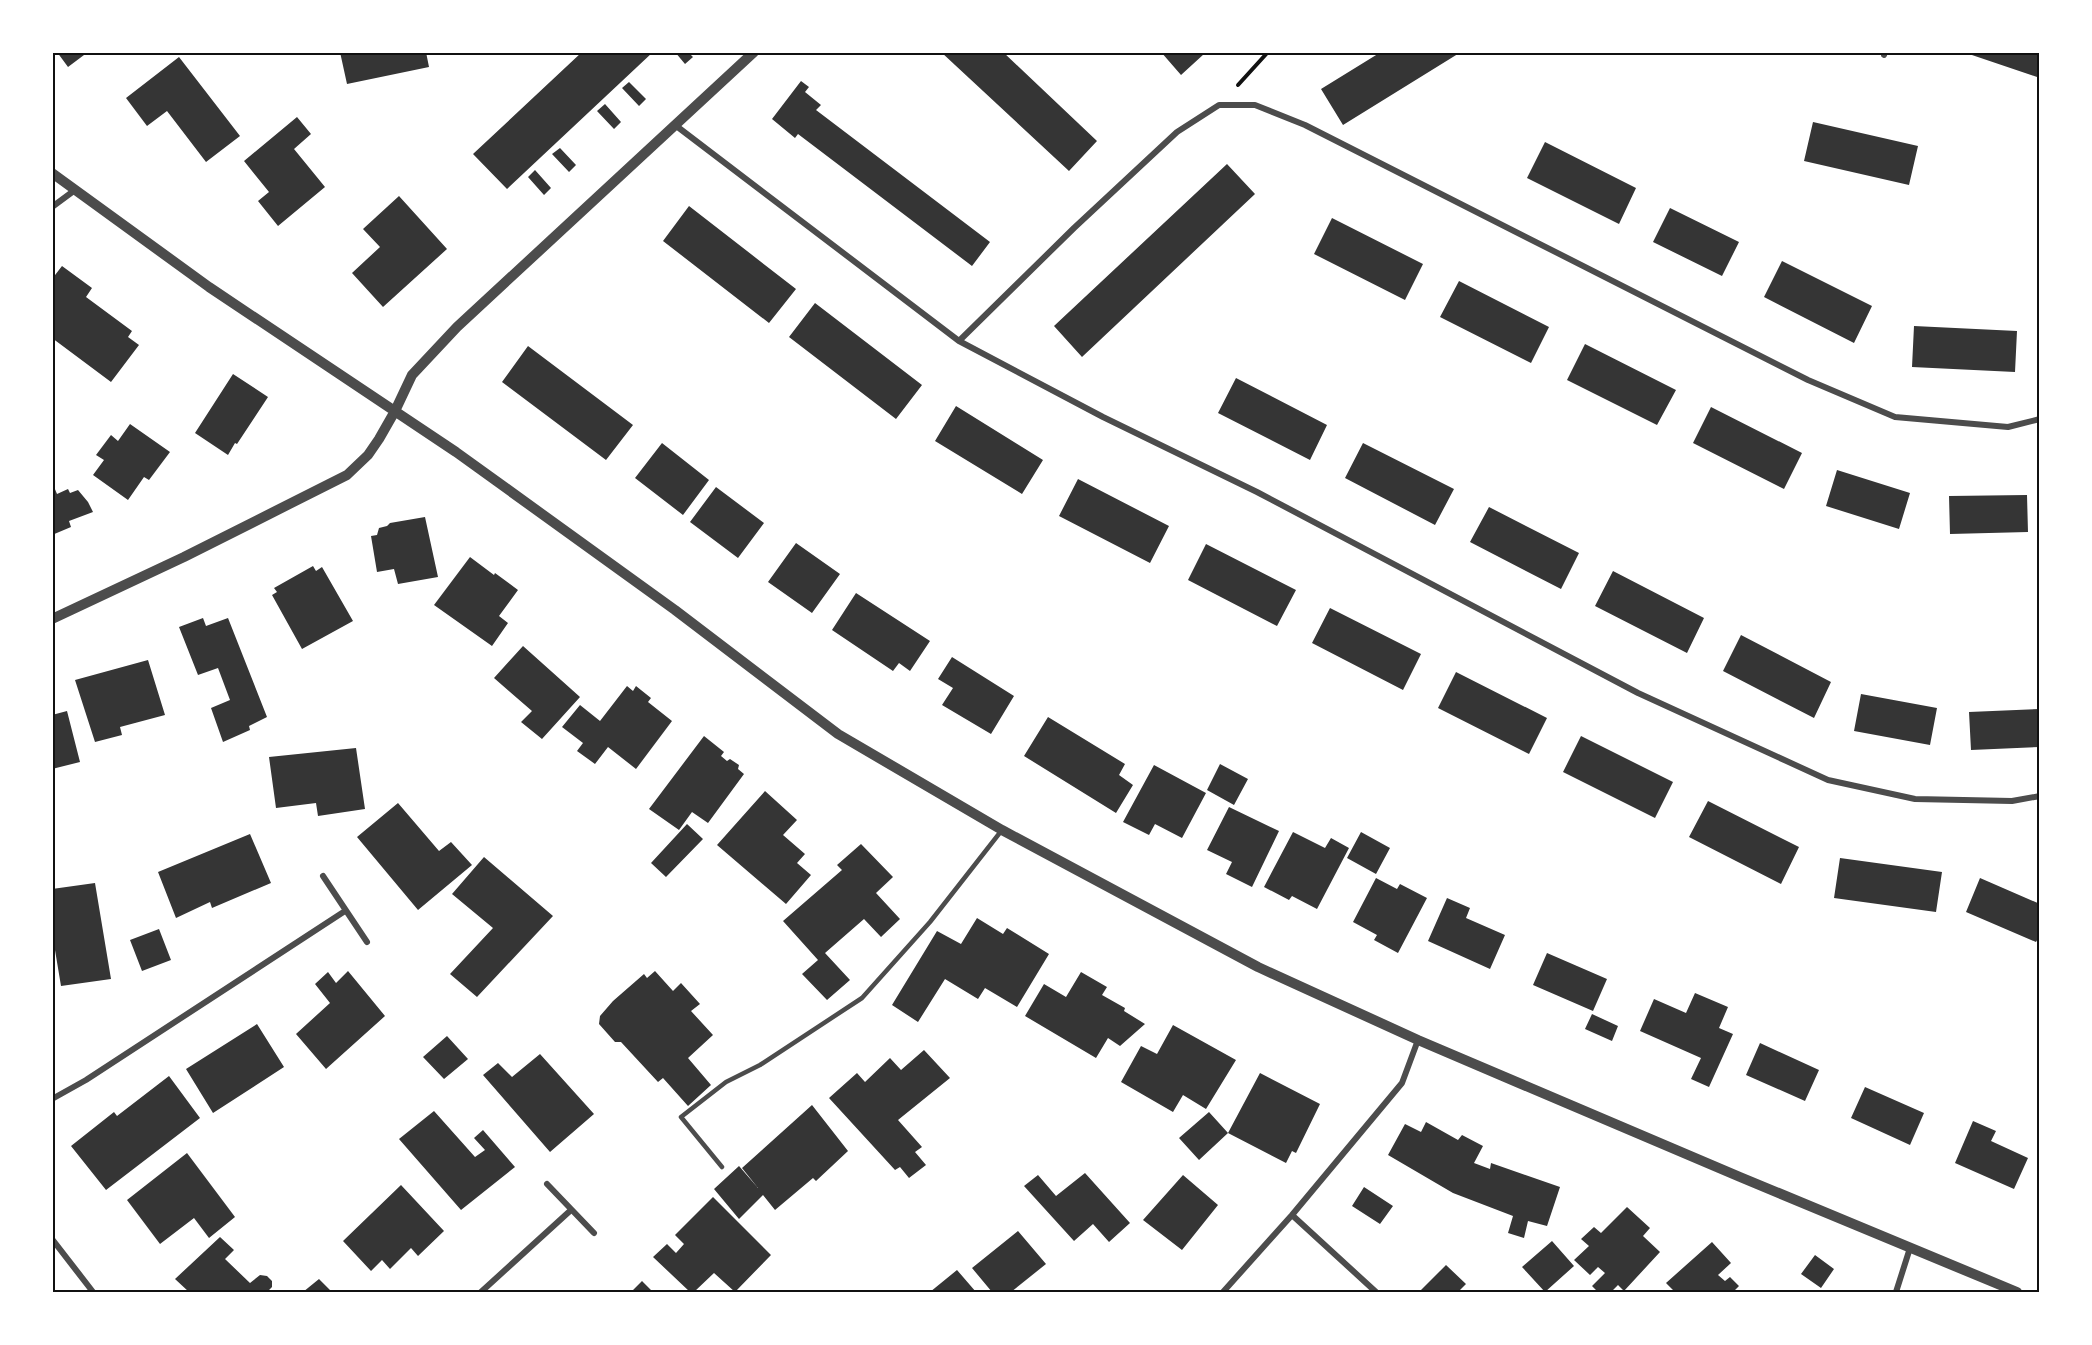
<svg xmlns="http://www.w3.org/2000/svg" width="2092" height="1345" font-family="Inter,sans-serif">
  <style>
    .building { fill: #353535 }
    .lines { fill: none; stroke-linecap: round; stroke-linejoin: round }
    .path { stroke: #111; stroke-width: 4 }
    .service { stroke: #4c4c4c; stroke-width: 4.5 }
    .minor { stroke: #4c4c4c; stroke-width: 6 }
    .tertiary { stroke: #4c4c4c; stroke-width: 10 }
    .neatline { fill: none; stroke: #111; stroke-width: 2 }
  </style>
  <rect width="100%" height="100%" fill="#fff"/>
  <path class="building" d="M57,52H88L68,67Z
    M340,52H426L429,67L347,84Z
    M582,52H653L507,189L473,154Z
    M675,52H688L693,57L685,64Z
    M941,52H1003L1097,141L1069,171Z
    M1161,52H1202L1204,54L1181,75Z
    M1381,52H1461L1343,125L1321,89Z
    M1966,52H2040V78L1966,53Z
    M179,57L240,136L206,162L167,111L147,126L126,98Z
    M801,81L809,87L805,92L821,105L816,110L990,242L972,266L798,134L795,138L772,119Z
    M629,82L646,99L639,106L622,88Z
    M605,104L621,122L614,129L597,111Z
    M297,117L311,134L294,149L325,187L278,226L258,201L269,192L244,161Z
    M1813,122L1918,146L1909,185L1804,161Z
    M1545,142L1636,188L1619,224L1527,178Z
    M560,148L576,165L569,172L552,154Z
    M1227,164L1255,194L1082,357L1054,326Z
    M535,170L551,188L544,195L528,177Z
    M399,196L447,249L383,307L352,273L380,247L363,229Z
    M689,206L796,289L769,323L663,241Z
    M1670,208L1739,242L1722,276L1653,242Z
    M1332,218L1423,264L1405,300L1314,254Z
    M1782,261L1872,306L1854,343L1764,297Z
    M62,266L92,288L86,297L132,331L128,337L139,345L111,382L52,338V279Z
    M1459,281L1549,327L1531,363L1440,317Z
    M815,303L922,385L896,419L789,337Z
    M1914,326L2017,331L2015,372L1912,367Z
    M1585,344L1676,390L1657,425L1567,380Z
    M528,346L633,425L606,460L502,382Z
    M233,374L268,397L237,444L235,443L228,455L195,433Z
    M1236,378L1327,425L1310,460L1218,413Z
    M956,406L1043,460L1022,494L935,441Z
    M1711,407L1802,453L1784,489L1693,443Z
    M130,424L170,452L149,480L144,477L128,500L93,475L104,460L96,455L111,435L118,441Z
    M662,443L709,480L683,515L635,478Z
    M1363,443L1454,489L1435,525L1345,478Z
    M1837,470L1910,493L1899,529L1826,506Z
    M1078,479L1169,526L1150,563L1059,516Z
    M52,482L57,494L68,489L70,493L78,490L88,502L93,512L69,521L71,527L52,535Z
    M716,487L764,523L738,558L690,522Z
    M2027,495L2028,532L1950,534L1949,496Z
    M1489,507L1579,553L1561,589L1470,542Z
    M425,517L438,577L398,584L394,569L377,572L371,536L377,535L379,528L387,526L390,523Z
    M796,543L840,574L812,613L768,582Z
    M1206,544L1296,590L1277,626L1188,580Z
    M470,557L494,575L495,573L518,590L499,616L508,623L492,646L434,605Z
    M313,566L316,571L322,567L353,621L302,649L272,595L277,592L274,588Z
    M1613,571L1704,618L1687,653L1595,606Z
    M856,593L930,641L910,671L899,663L893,671L832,630Z
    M1330,608L1421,654L1403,690L1312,643Z
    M203,618L206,626L228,618L267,717L249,726L250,730L223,742L211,708L230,700L218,668L198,675L179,627Z
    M1741,635L1831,682L1814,718L1723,671Z
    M523,646L580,697L542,739L521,722L532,711L494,678Z
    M952,657L1014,696L991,734L942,705L953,688L938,679Z
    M148,660L165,715L120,727L122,735L95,742L75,680Z
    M1456,672L1547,718L1529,754L1438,708Z
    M627,686L633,691L636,686L651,698L648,702L672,721L636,769L608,747L595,764L577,751L583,743L562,727L580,705L600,721Z
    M1861,694L1937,708L1930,745L1854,731Z
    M2040,709V747L1971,750L1969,712Z
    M67,711L80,762L52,769V715Z
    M1048,717L1125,764L1119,775L1133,785L1116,813L1024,756Z
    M704,736L724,752L721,756L727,761L730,759L739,765L738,769L744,774L708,823L692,812L679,830L649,809Z
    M1581,736L1673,782L1655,818L1563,772Z
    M356,748L365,809L318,816L316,803L276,808L269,757Z
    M1220,764L1248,779L1234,805L1207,790Z
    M1154,765L1206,793L1182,838L1155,824L1149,835L1123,822Z
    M765,791L797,820L783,835L805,854L797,863L811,875L786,904L717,845Z
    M1708,801L1799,847L1781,884L1689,837Z
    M398,803L439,851L451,842L472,865L418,910L357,837Z
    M1229,807L1279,831L1252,887L1226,874L1232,862L1207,850Z
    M687,824L703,839L666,877L651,863Z
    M1293,832L1325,848L1331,838L1349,848L1317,909L1292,896L1289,900L1264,887Z
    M1361,832L1390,848L1376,874L1347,858Z
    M250,834L271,883L212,908L210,902L176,918L158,872Z
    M861,844L893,877L876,893L900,919L881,937L864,919L825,953L850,980L827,1000L802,974L818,960L783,921L842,870L837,865Z
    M484,857L553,916L477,997L450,974L493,928L452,894Z
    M1840,858L1942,872L1936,912L1834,898Z
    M1376,878L1397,889L1400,884L1427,898L1398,953L1374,940L1377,935L1353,922Z
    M1980,878L2040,904V935L2036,942L1966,912Z
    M95,883L111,979L61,986L52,932V889Z
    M1447,898L1470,908L1466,918L1505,935L1490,969L1428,941Z
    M977,918L1003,934L1007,928L1049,954L1017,1007L985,988L978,999L945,979L918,1022L892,1005L937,931L961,944Z
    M159,929L171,960L142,971L130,940Z
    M1547,953L1607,979L1593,1011L1533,985Z
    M348,971L385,1016L326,1069L296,1034L330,1003L315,984L328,972L336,983Z
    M655,971L673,991L681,983L700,1004L691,1011L713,1035L688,1058L711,1085L688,1106L663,1078L658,1082L621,1042H615L599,1024L600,1016L613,1001L644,974L647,978Z
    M1081,972L1107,987L1102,995L1125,1008L1124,1011L1145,1024L1120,1046L1108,1038L1096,1058L1025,1016L1044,984L1066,997Z
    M1695,993L1728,1007L1719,1028L1733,1034L1709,1087L1691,1079L1701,1058L1640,1031L1654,999L1686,1013Z
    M1592,1014L1618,1026L1612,1041L1585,1029Z
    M257,1024L284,1067L213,1113L186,1069Z
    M1173,1025L1236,1060L1206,1109L1183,1095L1173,1112L1121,1082L1141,1046L1157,1054Z
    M447,1036L468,1059L444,1079L423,1057Z
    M1760,1043L1819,1070L1805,1101L1746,1075Z
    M924,1050L950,1078L898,1120L922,1147L915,1152L926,1165L909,1178L900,1167L895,1170L829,1098L857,1073L865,1082L890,1058L901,1070Z
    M540,1054L594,1114L550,1152L483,1075L498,1063L512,1077Z
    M1260,1073L1320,1104L1296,1153L1292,1151L1286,1163L1228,1133Z
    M169,1076L200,1118L106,1190L71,1146L114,1112L117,1116Z
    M1865,1087L1924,1113L1910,1145L1851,1118Z
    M812,1105L848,1151L816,1181L813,1178L775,1210L763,1195L739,1219L714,1189L739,1166L758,1188L742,1168Z
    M434,1111L475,1157L485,1150L474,1138L483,1130L515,1167L461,1210L399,1139Z
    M1209,1112L1228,1133L1199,1160L1179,1138Z
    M1973,1121L1996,1131L1991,1141L2028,1158L2014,1189L1955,1163Z
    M1426,1122L1458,1140L1462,1135L1483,1146L1474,1163L1490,1169L1491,1163L1560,1187L1547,1226L1528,1221L1524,1238L1508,1233L1513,1216L1453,1193L1388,1155L1405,1124L1421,1132Z
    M187,1153L235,1217L209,1238L194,1218L160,1244L127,1200Z
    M1085,1173L1130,1223L1109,1242L1093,1224L1074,1241L1024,1186L1038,1175L1056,1196Z
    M1183,1175L1218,1205L1182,1250L1143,1220Z
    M401,1185L444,1231L418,1256L411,1248L390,1269L382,1260L371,1271L343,1241Z
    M1364,1187L1393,1206L1380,1224L1352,1206Z
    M713,1197L771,1255L735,1292L714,1273L694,1292H690L653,1257L667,1244L676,1253L684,1244L675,1235Z
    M1627,1207L1650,1228L1643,1236L1660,1252L1624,1291L1618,1285L1611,1292H1598L1592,1286L1605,1273L1598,1267L1590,1275L1574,1260L1589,1246L1581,1239L1594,1227L1601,1233Z
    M1018,1231L1046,1264L1011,1292H992L972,1268Z
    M220,1237L234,1250L225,1259L250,1283L260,1275L267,1276L272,1281V1287L267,1292H189L175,1279Z
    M1552,1241L1574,1266L1545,1292L1522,1267Z
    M1712,1242L1731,1263L1718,1275L1725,1281L1730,1277L1739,1286L1733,1292H1675L1666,1283Z
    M1815,1255L1834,1269L1821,1288L1801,1274Z
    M1446,1265L1466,1284L1458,1292H1419Z
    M957,1270L976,1292H930Z
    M319,1279L332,1292H303Z
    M642,1281L653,1292H631Z"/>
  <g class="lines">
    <path class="path" d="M1238,85L1268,52"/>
    <path class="service" d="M722,1167L681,1117L726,1082L760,1065L862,998L930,922L1002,830"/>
    <path class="minor" d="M1884,55L1885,52
      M675,125L959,341L1103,417L1257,492L1638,693L1828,780L1915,799L2012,801L2040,796
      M52,207L75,190
      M959,341L1074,228L1177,132L1219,105H1255L1305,125L1808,380L1895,417L2008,427L2040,419
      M323,876L367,942
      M52,1099L86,1080L345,911
      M547,1184L594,1233
      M1292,1215L1376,1292
      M52,1239L93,1292
      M481,1292L571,1210
      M1223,1292L1292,1215L1402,1083L1418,1040
      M1896,1292L1910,1248"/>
    <path class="tertiary" d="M52,173L209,287L456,452L675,610L838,734L1002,830L1258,967L1418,1040L1740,1177L2017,1292
      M52,619L184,557L347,475L368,455L379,439L395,411L412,375L457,327L754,52"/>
  </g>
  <rect width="2092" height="1345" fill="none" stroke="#ffffff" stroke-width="108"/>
  <rect x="54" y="54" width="1984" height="1237" class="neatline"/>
</svg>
